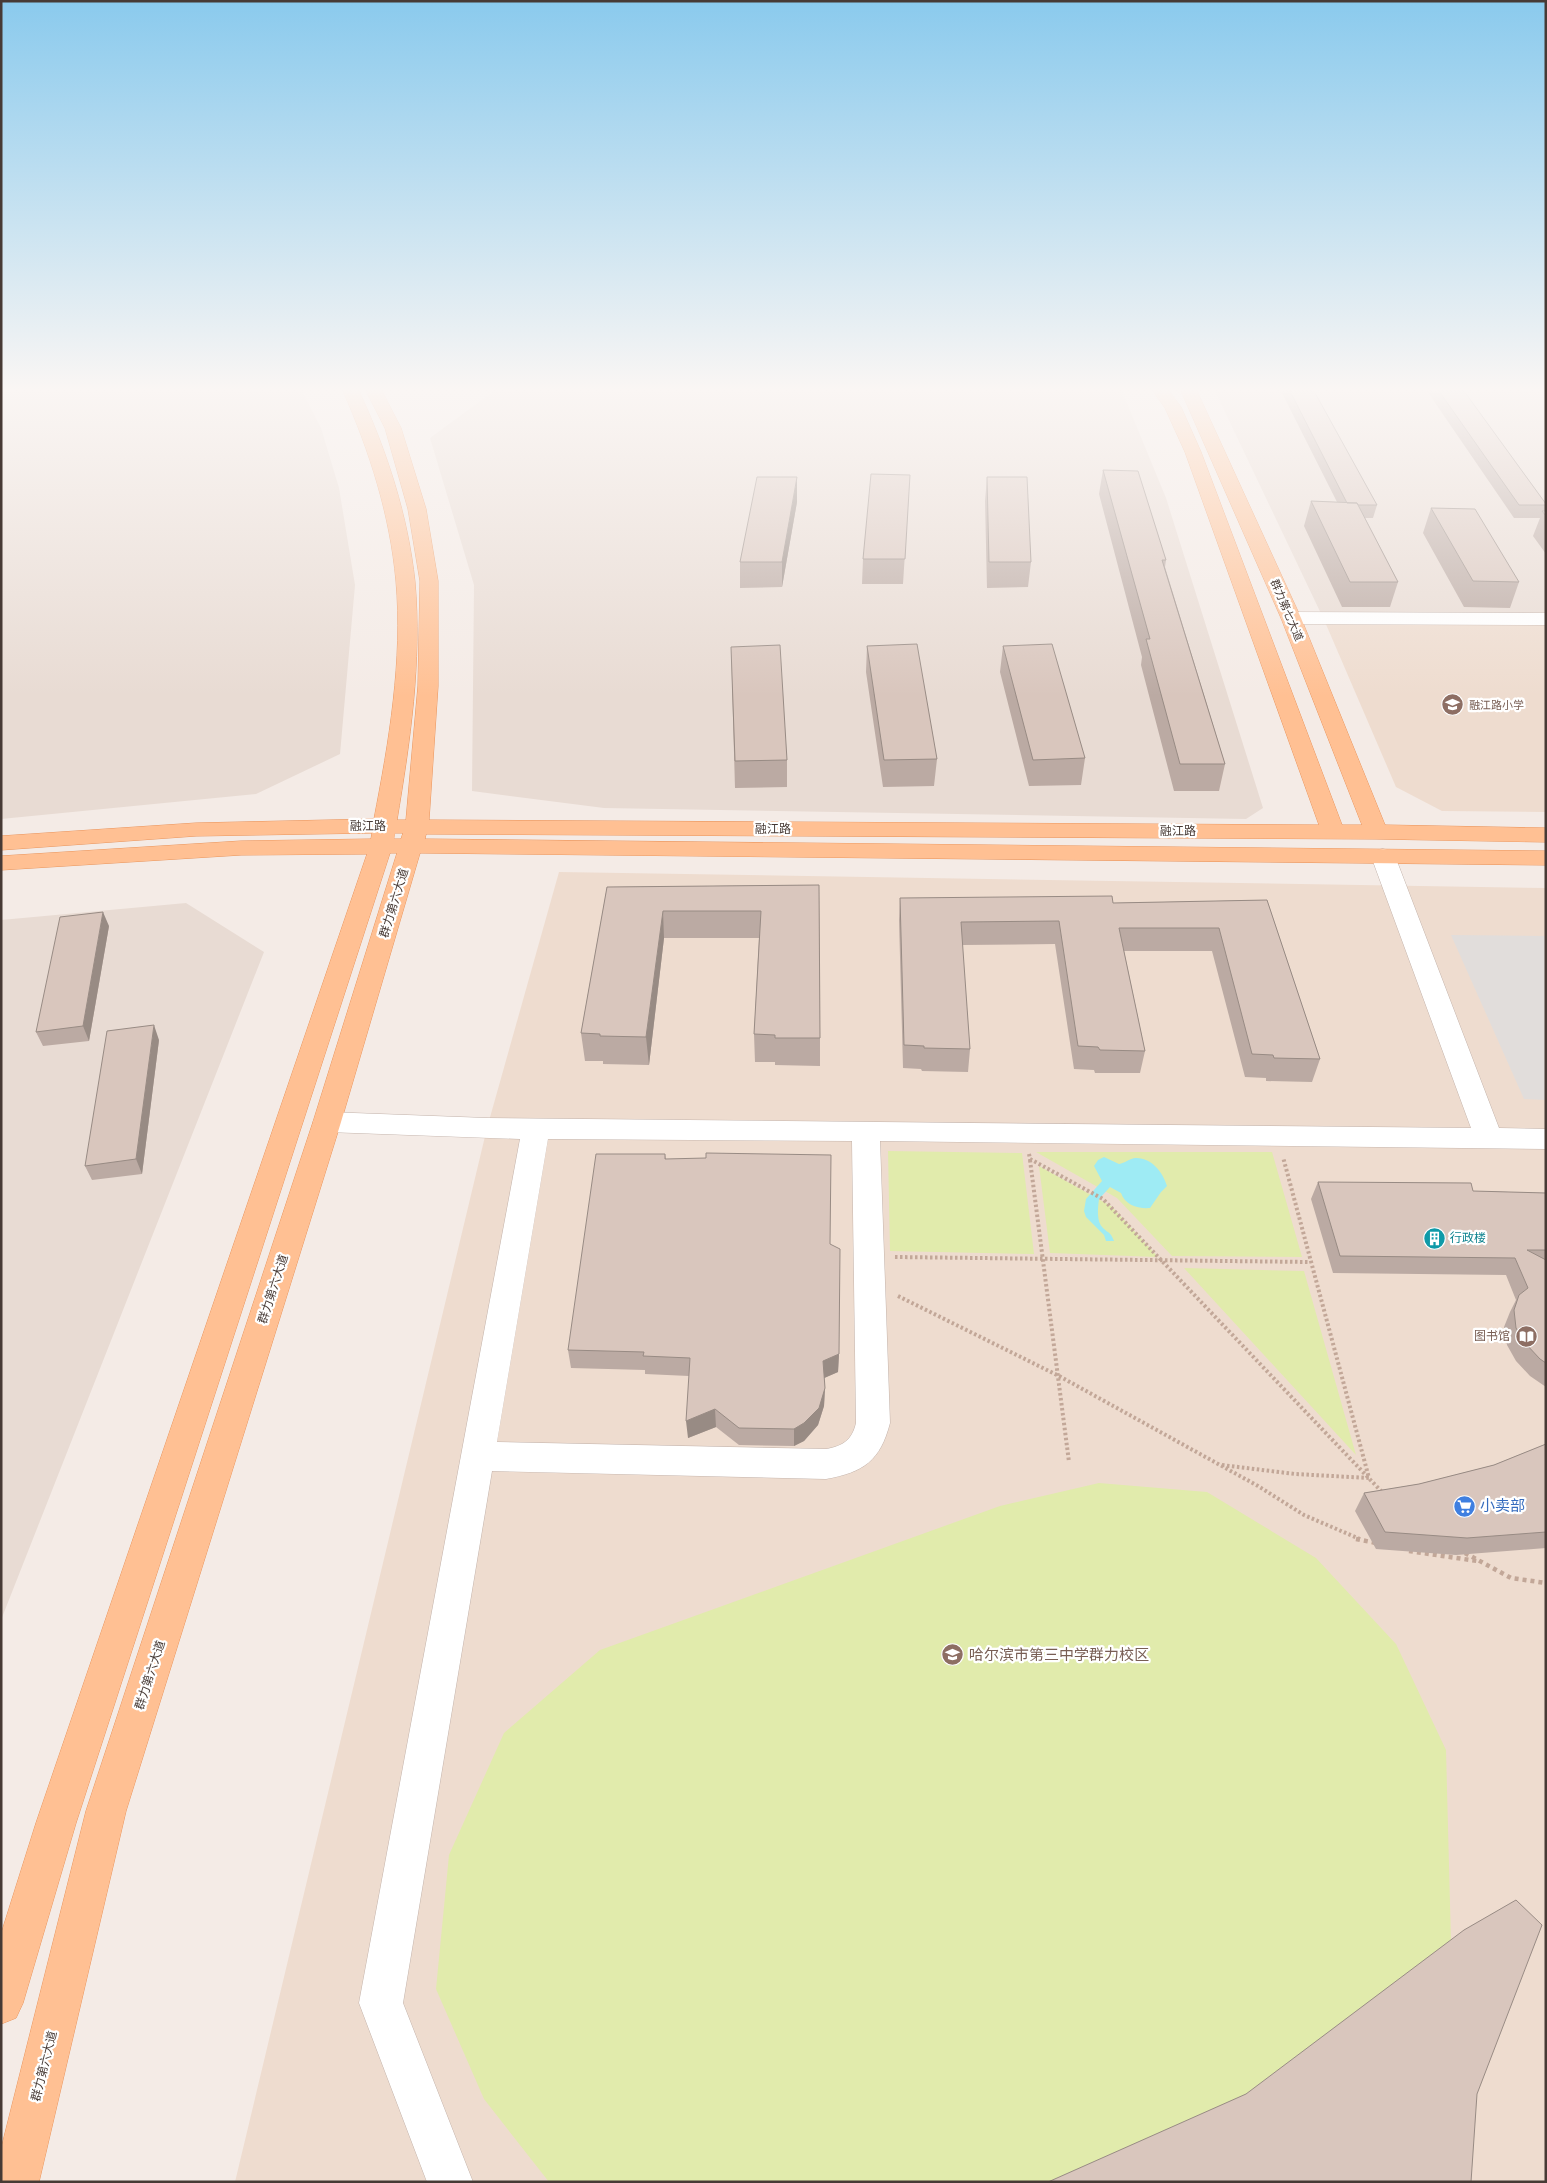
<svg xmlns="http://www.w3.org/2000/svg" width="1547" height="2183" font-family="Arial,'Noto Sans SC',sans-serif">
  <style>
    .residential { fill: #e8dbd3 }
    .education { fill: #eedccf }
    .green { fill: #e1ebac }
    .parking { fill: #e1dddb }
    .water { fill: #9eebf4 }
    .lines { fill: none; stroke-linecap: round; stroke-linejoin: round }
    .minor-casing { stroke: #c3b3ab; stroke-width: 1 }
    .major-casing { stroke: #ea955d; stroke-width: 1 }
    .path-far1 { stroke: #c2a798; stroke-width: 4; stroke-dasharray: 2.5 2.5; stroke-linecap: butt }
    .path { stroke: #c2a798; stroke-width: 4.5; stroke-dasharray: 4 4; stroke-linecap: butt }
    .minor { fill: #fff; fill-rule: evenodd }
    .major { fill: #ffc093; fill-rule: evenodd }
    .wall { fill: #bbaaa3 }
    .shaded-wall { fill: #988b84 }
    .building { fill: #d9c6bd; stroke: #988b84 }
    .labels { text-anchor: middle; stroke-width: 4.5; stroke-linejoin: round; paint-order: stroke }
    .far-street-label { font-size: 11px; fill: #473a35; stroke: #fff }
    .far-education-label { font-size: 11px; fill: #785e54; stroke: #fff; text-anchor: start }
    .street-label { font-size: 12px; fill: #473a35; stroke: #fff }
    .culture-label { font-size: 12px; fill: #0d838f; stroke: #fff; text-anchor: start }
    .education-label { font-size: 12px; fill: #785e54; stroke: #fff; text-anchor: end }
    .near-shop-label { font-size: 15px; fill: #366cbe; stroke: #fff; text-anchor: start }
    .near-education-label { font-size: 15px; fill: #785e54; stroke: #fff; text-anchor: start }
  </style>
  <rect width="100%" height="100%" fill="#f4ebe6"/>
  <path class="residential" d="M1,391H302L321,428L339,488L355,585L340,754L256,794L1,819Z
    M494,391H1122L1166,498L1263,808L1246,819L604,808L472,791L474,585L430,438Z
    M1215,391H1546V623L1325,622Z
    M186,903L264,952L1,1620V920Z"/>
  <path class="education" d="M1325,622L1546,623V812L1442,811L1396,787Z
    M559,872L1546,888V2182H235L487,1128Z"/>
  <path class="green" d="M888,1151L1022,1153L1034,1254L890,1251Z
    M1036,1152H1272L1302,1257L1172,1256L1117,1198Z
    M1039,1166L1111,1206L1158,1257L1050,1253Z
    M1184,1268L1304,1271L1356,1455Z
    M1099,1483L1207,1492L1316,1558L1396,1644L1446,1750L1451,1942L1236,2104L1061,2182H549L484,2099L436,1989L449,1855L504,1733L600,1650L1000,1506Z"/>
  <path class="parking" d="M1451,935L1546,936V1100L1524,1099Z"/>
  <path class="water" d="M1104,1157L1119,1164C1125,1163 1129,1159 1135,1158C1151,1157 1163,1172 1167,1186L1161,1192L1150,1208C1138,1209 1125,1205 1121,1193L1110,1187L1099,1199C1098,1207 1096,1222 1103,1228C1109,1234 1110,1231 1114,1241H1106L1104,1235L1086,1217L1084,1211L1086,1199L1102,1181L1094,1166L1098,1160Z"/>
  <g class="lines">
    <defs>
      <path id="minor" d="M1291,612L1546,613V625L1291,624L1284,622L1281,618L1284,614Z
        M1383,849L1391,851L1395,856L1499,1128L1546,1129V1149L880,1141L890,1423C880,1461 864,1472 826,1479L492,1471L403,2003L473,2182H427L359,2003L520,1139L327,1132L317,1129L313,1122L317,1115L327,1112L487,1118L1471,1128L1371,856L1375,851ZM548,1139L852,1141L856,1423C852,1440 843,1446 826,1449L497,1442Z"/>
      <path id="major" d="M343,391H359C387,451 408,516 415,582C422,661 410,742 397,820H406L418,686L420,581L408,509L385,428L366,391H382L401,428L426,509L438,581V686L429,820L1319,825L1185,452L1165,408L1153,391H1169L1181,407L1201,452L1342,825H1362L1281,618L1181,391H1197L1301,618L1385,825L1546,828V842L1376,839L426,834L425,839L1546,851V865L420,853L341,1122L126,1811L39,2182H1V2149L86,1811L313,1122L397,853H390L76,1823L23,2003L16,2018L1,2024V1934L36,1823L367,854L241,855L1,870V856L241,841L371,839L372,833L196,836L1,850V836L196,823L374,819C389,742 403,660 396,581C390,515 370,452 343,391ZM395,833H403L401,839H394Z"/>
    </defs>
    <use href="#minor" class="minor-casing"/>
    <use href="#major" class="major-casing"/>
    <path class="path-far1" d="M1029,1154L1030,1159L1103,1199L1382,1492
      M1030,1160L1069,1462
      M895,1257L1310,1262
      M898,1296L1059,1376L1258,1486L1304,1515L1362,1540
      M1222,1465L1295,1474L1369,1478L1283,1157"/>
    <path class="path" d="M1356,1539L1376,1543
      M1409,1551L1477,1561
      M1465,1553L1511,1578L1546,1583"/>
    <use href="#minor" class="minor"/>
    <use href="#major" class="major"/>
  </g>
  <path class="wall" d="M1281,391H1314L1377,505L1373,518H1365L1398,582L1390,607H1342L1304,526L1311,501L1337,502Z
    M1427,391H1464L1546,504L1545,511H1546V554L1533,536L1540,518H1514Z
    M1103,470L1166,560L1165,567L1225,764L1219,791H1174L1141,665L1142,657L1099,494Z
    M910,475L903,584H862L863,559Z
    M987,477L1031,562L1028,587L987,588L985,501Z
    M797,502L782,587L740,588V562Z
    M1431,508L1519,582L1510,608L1464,607L1423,533Z
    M867,646L937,759L934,786L883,787L866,672Z
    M1003,646L1085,758L1081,785L1029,786L1000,672Z
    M731,647L787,760V787L735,788Z
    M819,885L820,1038V1066L775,1065V1062H755L754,1034L759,938H664L649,1065L603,1064V1061H585L581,1033L607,887Z
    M900,898L1113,903L1267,900L1320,1059L1312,1082L1266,1081V1078L1245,1077L1212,951H1124L1145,1051L1140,1073H1095L1094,1070L1074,1069L1055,944L962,945L970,1049L968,1072L922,1071L921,1069L903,1068L899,920Z
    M109,926L89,1041L43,1046L36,1032Z
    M159,1040L142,1174L92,1180L85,1166Z
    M665,1154L666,1159L830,1244L839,1354L838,1372L824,1378L825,1388L824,1406L818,1425L804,1441L794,1446L739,1445L716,1427L688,1438L689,1376L645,1374V1370L571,1368L568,1350Z
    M1318,1182L1473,1191L1546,1193V1387L1530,1376L1516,1361L1507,1345L1504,1327L1510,1312L1516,1300L1506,1275L1333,1273L1311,1199Z
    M1546,1444V1548L1456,1555L1376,1549L1355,1511L1364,1493L1419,1484L1494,1465Z"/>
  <path class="shaded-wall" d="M797,477V502L782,587V562Z
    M663,911L664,938L649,1065L646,1037Z
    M103,912L109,926L89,1041L83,1026Z
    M154,1025L159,1040L142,1174L136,1159Z
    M839,1354L838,1372L822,1379L823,1361Z
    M825,1388L824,1406L818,1425L804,1441L794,1446V1429Z
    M715,1409L716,1427L688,1438L686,1421Z"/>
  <path class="building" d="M1290,391H1314L1377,505H1358L1357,503H1347Z
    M1439,391H1464L1546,504V505H1519Z
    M1103,470L1138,471L1166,560H1162L1225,764H1180L1146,639H1150Z
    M871,474L910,475L905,559H863Z
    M757,477H797L782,562H740Z
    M987,477H1027L1031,562H989Z
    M1311,501L1357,503L1398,582H1350Z
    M1431,508L1475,509L1519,582L1473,581Z
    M1542,511H1546V516Z
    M917,644L937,759L884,760L867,646Z
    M1052,644L1085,758L1033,760L1003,646Z
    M780,645L787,760L735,761L731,647Z
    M819,885L820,1038H775V1035L754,1034L761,911H663L646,1037L600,1036V1034L581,1033L607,887Z
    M1112,896L1113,903L1267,900L1320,1059L1274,1058L1273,1055L1252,1054L1219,928H1119L1145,1051L1100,1050L1098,1047L1078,1046L1059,921L961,922L970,1049L924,1048V1046L904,1045L900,898Z
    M103,912L83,1026L36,1032L60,917Z
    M154,1025L136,1159L85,1166L107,1031Z
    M706,1153L831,1155L830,1244L840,1249L839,1354L823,1361L825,1388L819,1408L804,1423L794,1429L739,1428L715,1409L686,1421L690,1358L643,1356L644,1352L568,1350L596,1154H665V1159L706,1158Z
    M1318,1182L1471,1183L1473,1191L1546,1193V1250H1527L1546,1260V1363L1540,1359L1526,1344L1516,1328L1514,1310L1519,1295L1528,1288L1515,1258L1340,1256Z
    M1546,1444V1532L1467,1538L1385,1532L1364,1493L1419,1484L1494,1465Z
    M1516,1900L1542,1925L1477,2094L1471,2182H1048L1246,2094L1464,1930Z"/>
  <linearGradient id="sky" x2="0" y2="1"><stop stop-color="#8acaed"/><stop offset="0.56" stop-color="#faf6f4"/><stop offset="1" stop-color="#faf6f4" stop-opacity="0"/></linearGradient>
  <rect width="1547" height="696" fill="url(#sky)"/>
  <defs>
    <symbol id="school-disc" viewBox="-11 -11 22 22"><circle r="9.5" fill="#8d6e63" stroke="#fff"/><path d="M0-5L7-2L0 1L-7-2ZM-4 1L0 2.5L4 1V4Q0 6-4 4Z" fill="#fff"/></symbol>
    <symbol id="building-disc" viewBox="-11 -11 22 22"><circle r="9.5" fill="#0f9aa8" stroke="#fff"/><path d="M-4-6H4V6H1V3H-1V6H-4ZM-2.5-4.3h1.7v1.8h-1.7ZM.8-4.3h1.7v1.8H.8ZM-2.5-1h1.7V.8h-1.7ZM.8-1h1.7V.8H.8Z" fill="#fff"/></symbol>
    <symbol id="library-disc" viewBox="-11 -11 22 22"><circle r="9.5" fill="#8d6e63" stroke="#fff"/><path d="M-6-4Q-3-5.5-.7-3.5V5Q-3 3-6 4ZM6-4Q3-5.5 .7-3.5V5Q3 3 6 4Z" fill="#fff"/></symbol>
    <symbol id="supermarket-disc" viewBox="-11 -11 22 22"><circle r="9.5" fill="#3f7fe0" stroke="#fff"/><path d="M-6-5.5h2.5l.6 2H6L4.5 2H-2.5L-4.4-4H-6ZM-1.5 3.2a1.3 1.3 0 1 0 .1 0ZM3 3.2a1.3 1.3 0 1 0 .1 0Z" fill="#fff"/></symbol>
  </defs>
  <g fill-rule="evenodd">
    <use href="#school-disc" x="1440" y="692" width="25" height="25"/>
    <use href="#building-disc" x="1422" y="1226" width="25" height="25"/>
    <use href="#library-disc" x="1514" y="1324" width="25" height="25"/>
    <use href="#supermarket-disc" x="1452" y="1494" width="25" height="25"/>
    <use href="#school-disc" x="940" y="1642" width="25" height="25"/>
  </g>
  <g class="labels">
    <g class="far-street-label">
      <text transform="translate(1287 610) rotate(67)" y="4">群力第七大道</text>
    </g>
    <g class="far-education-label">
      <text x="1469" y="709">融江路小学</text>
    </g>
    <g class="street-label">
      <text x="368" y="830">融江路</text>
      <text x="773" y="833">融江路</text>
      <text x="1178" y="835">融江路</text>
      <text transform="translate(394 903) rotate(-73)" y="4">群力第六大道</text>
      <text transform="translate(273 1289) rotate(-72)" y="4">群力第六大道</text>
      <text transform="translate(150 1675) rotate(-72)" y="4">群力第六大道</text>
      <text transform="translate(44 2066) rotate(-76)" y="4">群力第六大道</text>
    </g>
    <g class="culture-label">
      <text x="1450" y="1242">行政楼</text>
    </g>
    <g class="education-label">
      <text x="1510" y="1340">图书馆</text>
    </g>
    <g class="near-shop-label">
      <text x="1480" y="1511">小卖部</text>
    </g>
    <g class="near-education-label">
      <text x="969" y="1660">哈尔滨市第三中学群力校区</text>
    </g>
  </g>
  <rect width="1547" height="2183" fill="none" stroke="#473a35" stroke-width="5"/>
</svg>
